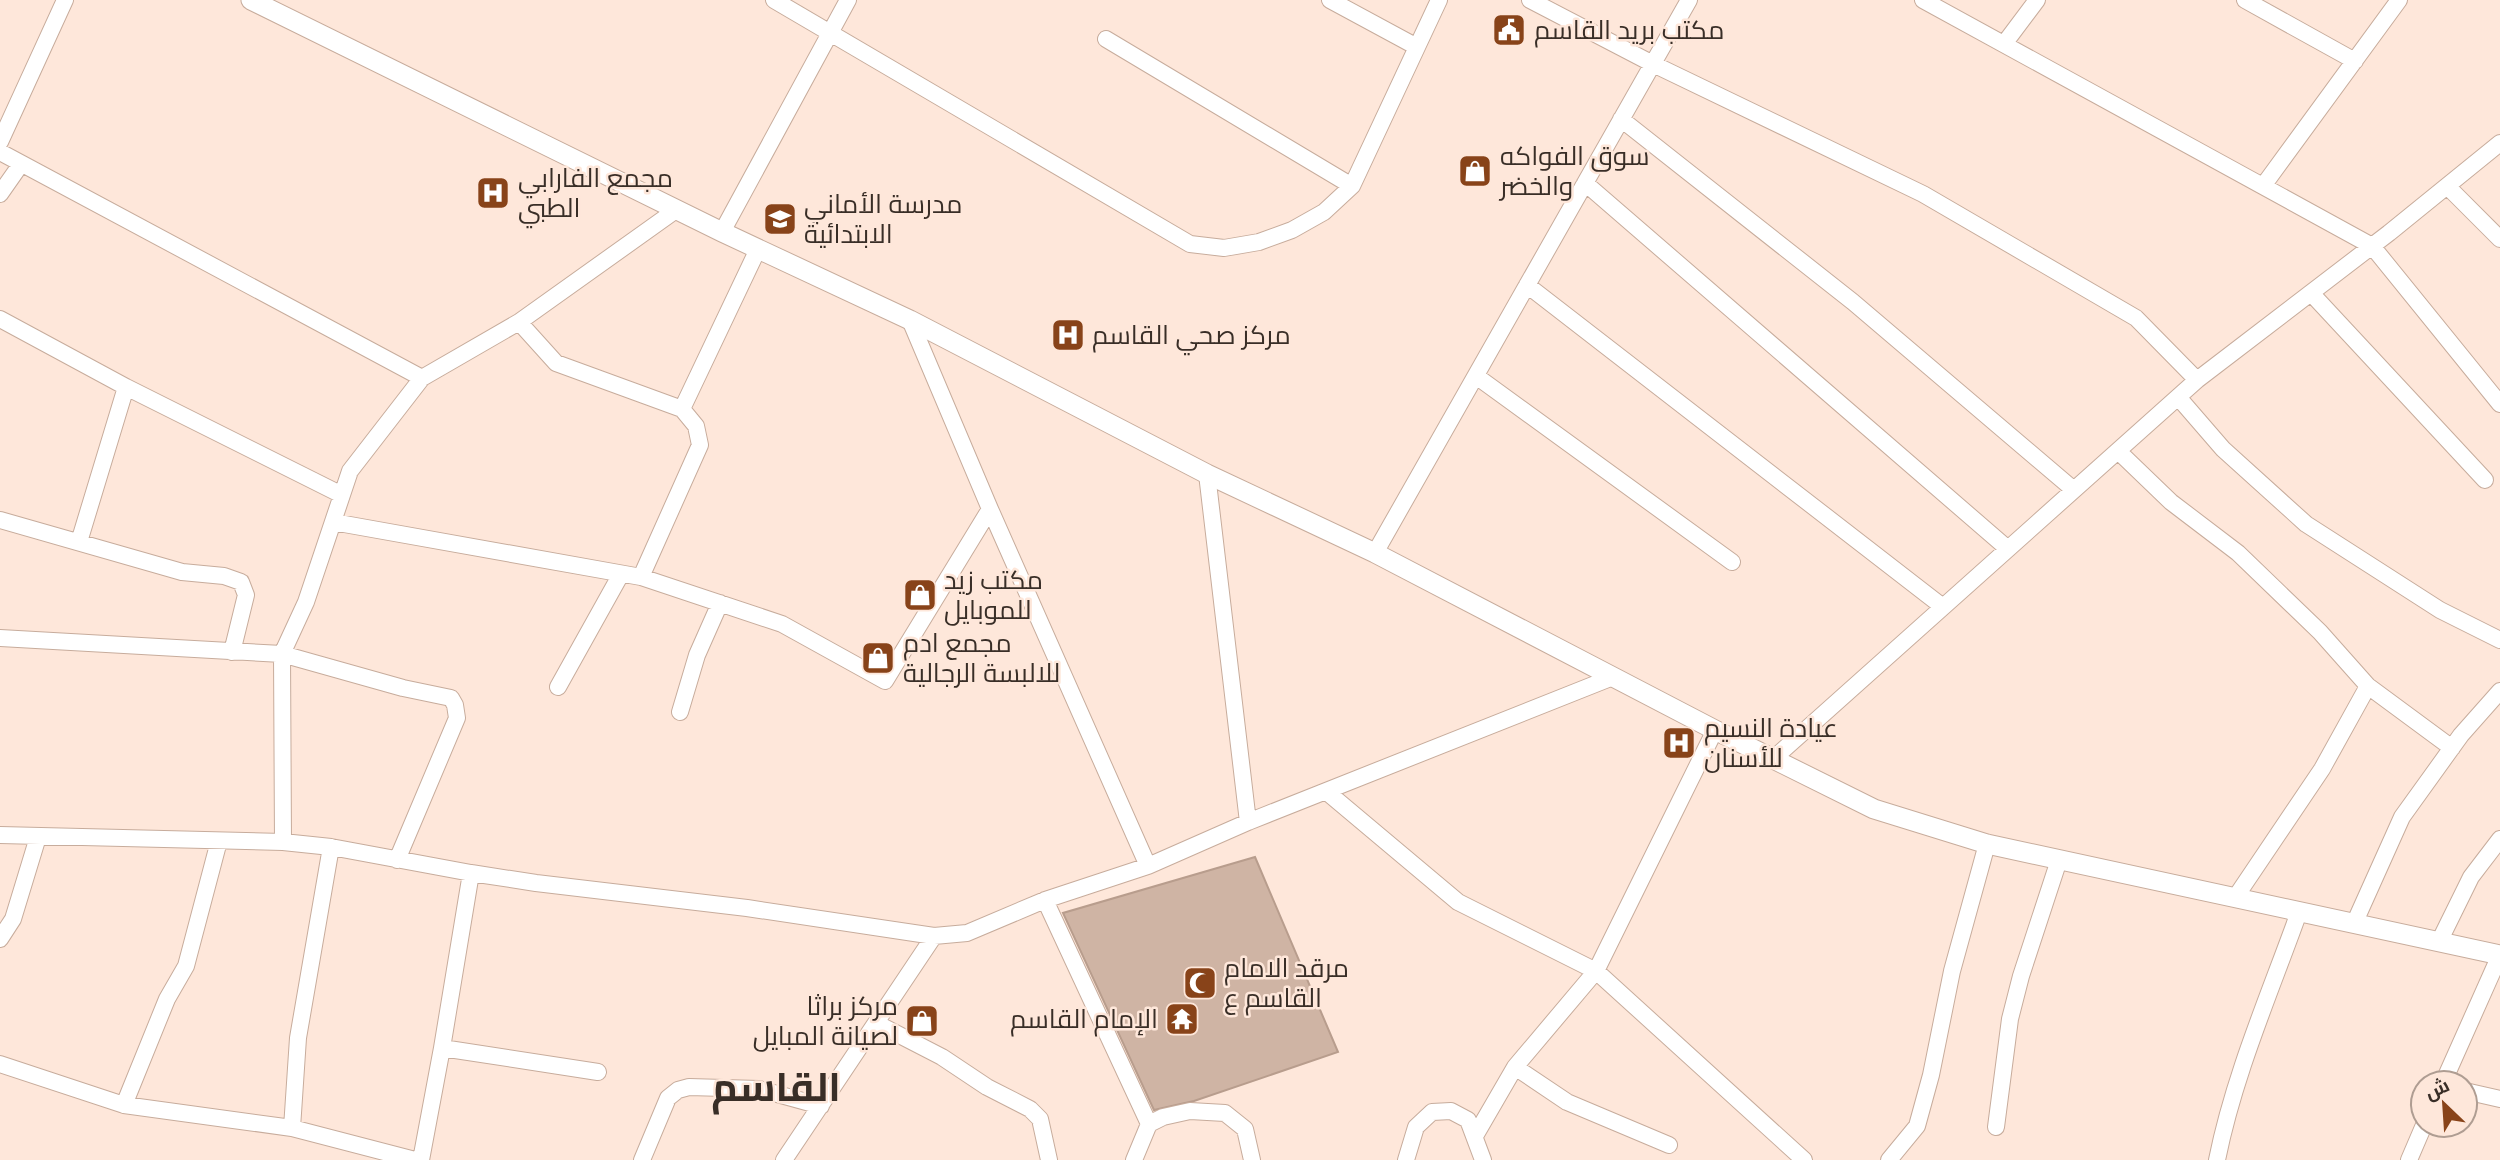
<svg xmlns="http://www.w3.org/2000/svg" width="2500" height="1160" font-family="Spectral,Cairo,serif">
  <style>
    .building { fill: #cfb4a4; stroke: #b89d8d; stroke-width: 2 }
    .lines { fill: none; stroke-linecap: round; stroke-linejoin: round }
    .minor-casing { stroke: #c7ac9c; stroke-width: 18 }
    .tertiary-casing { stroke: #c7ac9c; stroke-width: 21 }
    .minor { stroke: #fff; stroke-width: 16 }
    .tertiary { stroke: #fff; stroke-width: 19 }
    .labels { text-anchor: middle; stroke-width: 5; stroke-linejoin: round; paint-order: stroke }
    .poi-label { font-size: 26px; fill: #392e27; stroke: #fee7da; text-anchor: start }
    .town-label { font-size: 40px; font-weight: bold; fill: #392e27; stroke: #fee7da }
  </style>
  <rect width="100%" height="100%" fill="#fee7da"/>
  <path class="building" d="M1255,857L1338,1052L1194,1101L1154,1110L1063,913Z"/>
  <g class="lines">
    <defs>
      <path id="minor" d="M774,0L1190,244L1224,248L1259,242L1292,230L1324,212L1352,186L1439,0
        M1330,0L1417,47
        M1530,0L1653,64L1923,194L2136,318L2197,380
        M1923,0L2372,246L2500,404
        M2245,0L2355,61
        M1106,39L1352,186
        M2004,44L2037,0
        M1621,119L1853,302L2074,490
        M0,142L65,0
        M0,152L422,378
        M1585,183L2008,549
        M2263,186L2399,0
        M2447,186L2500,239
        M0,194L21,164
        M722,232L848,0
        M1527,285L1943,607
        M2311,293L2485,480
        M0,319L126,387L342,495
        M910,320L990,509L1148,866
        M519,322L556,363L682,409L696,426L700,445L641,577
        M1476,376L1732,562
        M2178,397L2223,449L2306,524L2440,610L2500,640
        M682,409L758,249
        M2118,451L2171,502L2238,553L2320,632L2368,686L2452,748
        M1207,474L1248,822
        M0,520L182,572L224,576L241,582L246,595L232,652
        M333,522L641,577L782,624L885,681L990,509
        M79,542L126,387
        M1375,553L1689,0
        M0,638L282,654L403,688L451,698L455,705L457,718L397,860
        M558,687L621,574
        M680,712L697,655L720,603
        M1773,759L2197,380L2389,233L2500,143
        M1327,792L1458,902L1596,971L1804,1160
        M0,835L283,842L331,847L471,873L536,883L747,908L934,936L967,933L1045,900L1148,866L1248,822L1613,677
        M283,842L282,654L306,602L350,471L422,378L519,322L676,210
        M2235,898L2322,769L2368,686
        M1045,900L1149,1124
        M2354,924L2402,817L2461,735L2500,691
        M0,939L13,919L38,837
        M2439,942L2471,877L2500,839
        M876,1023L942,1057L987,1087L1030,1109L1040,1119L1049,1160
        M442,1048L598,1072
        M0,1064L124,1105L292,1128L415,1160
        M1515,1067L1567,1102L1669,1145
        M2443,1083L2500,955
        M2465,1091L2500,1099
        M124,1105L167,999L186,966L219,841
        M1996,1127L2010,1019L2021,976L2059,860
        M292,1128L298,1038L331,847
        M1475,1136L1515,1067L1596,971L1715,730
        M421,1160L442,1048L471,873
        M642,1160L668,1098L678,1090L689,1087L759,1089L821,1106
        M784,1160L934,936
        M1134,1160L1149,1124L1163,1117L1190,1111L1225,1113L1245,1129L1252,1160
        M1406,1160L1416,1127L1432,1112L1451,1111L1468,1120L1483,1160
        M1889,1160L1917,1126L1931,1075L1952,971L1987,844
        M2217,1160C2234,1075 2270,993 2299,912
        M2409,1160L2424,1125"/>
      <path id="tertiary" d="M251,0L722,232L910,320L1207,474L1375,553L1715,730L1874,809L1987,844L2500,955"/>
    </defs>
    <use href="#minor" class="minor-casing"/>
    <use href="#tertiary" class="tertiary-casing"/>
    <use href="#minor" class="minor"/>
    <use href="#tertiary" class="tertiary"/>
  </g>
  <defs>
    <symbol id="civic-square" viewBox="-11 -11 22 22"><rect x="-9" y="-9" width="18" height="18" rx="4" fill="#884319" stroke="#fee7da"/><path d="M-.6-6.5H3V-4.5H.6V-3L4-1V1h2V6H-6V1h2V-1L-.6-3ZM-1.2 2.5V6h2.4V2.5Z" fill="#fff"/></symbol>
    <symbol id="shop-square" viewBox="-11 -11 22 22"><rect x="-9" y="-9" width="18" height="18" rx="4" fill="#884319" stroke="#fee7da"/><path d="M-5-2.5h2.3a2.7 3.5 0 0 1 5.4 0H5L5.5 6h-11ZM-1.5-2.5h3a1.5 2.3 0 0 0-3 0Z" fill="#fff"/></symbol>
    <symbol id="hospital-square" viewBox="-11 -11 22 22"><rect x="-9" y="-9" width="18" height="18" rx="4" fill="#884319" stroke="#fee7da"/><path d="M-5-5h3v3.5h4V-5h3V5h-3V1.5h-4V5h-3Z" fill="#fff"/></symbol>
    <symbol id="school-square" viewBox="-11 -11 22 22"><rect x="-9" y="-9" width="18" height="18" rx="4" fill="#884319" stroke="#fee7da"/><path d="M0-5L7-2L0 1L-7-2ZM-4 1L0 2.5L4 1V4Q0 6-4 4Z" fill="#fff"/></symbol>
    <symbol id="mosque-square" viewBox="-11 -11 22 22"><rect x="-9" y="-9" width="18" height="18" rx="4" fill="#884319" stroke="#fee7da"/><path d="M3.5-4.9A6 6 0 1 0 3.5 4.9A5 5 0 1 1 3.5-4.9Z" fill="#fff"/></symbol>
    <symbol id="temple-square" viewBox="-11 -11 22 22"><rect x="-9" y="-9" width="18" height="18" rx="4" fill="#884319" stroke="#fee7da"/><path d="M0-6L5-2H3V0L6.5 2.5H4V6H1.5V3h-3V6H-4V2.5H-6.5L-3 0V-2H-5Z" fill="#fff"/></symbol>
  </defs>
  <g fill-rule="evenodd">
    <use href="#civic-square" x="1490" y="11" width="38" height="38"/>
    <use href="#shop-square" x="1456" y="152" width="38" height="38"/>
    <use href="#hospital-square" x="474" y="174" width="38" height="38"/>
    <use href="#school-square" x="761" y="200" width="38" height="38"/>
    <use href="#hospital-square" x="1049" y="316" width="38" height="38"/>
    <use href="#shop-square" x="901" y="576" width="38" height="38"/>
    <use href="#shop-square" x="859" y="639" width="38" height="38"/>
    <use href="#hospital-square" x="1660" y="724" width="38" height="38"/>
    <use href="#mosque-square" x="1181" y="964" width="38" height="38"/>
    <use href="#temple-square" x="1163" y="1000" width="38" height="38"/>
    <use href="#shop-square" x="903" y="1002" width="38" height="38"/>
  </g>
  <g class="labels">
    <g class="poi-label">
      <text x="1534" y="39">مكتب بريد القاسم</text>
      <text x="1500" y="165">سوق الفواكه<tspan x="1500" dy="30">والخضر</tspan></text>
      <text x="518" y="187">مجمع الفارابي<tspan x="518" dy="30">الطبي</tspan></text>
      <text x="804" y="213">مدرسة الأماني<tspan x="804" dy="30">الابتدائية</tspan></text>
      <text x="1092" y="344">مركز صحي القاسم</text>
      <text x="944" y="589">مكتب زيد<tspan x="944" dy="30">للموبايل</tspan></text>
      <text x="903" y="652">مجمع ادم<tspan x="903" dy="30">للالبسة الرجالية</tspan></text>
      <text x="1704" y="737">عيادة النسيم<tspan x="1704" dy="30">للأسنان</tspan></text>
      <text x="1224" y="977">مرقد الامام<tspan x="1224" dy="30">القاسم ع</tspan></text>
      <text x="898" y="1015" text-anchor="end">مركز براثا<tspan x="898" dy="30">لصيانة المبايل</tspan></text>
      <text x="1158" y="1028" text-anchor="end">الإمام القاسم</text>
    </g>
    <g class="town-label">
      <text x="776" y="1101">القاسم</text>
    </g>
  </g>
  <g transform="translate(2444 1104) rotate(335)"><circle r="33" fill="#fee7da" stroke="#af9d92" stroke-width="2"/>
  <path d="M0-5L12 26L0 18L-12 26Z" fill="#884319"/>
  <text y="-10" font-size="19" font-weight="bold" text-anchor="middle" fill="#392e27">ش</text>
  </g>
</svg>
